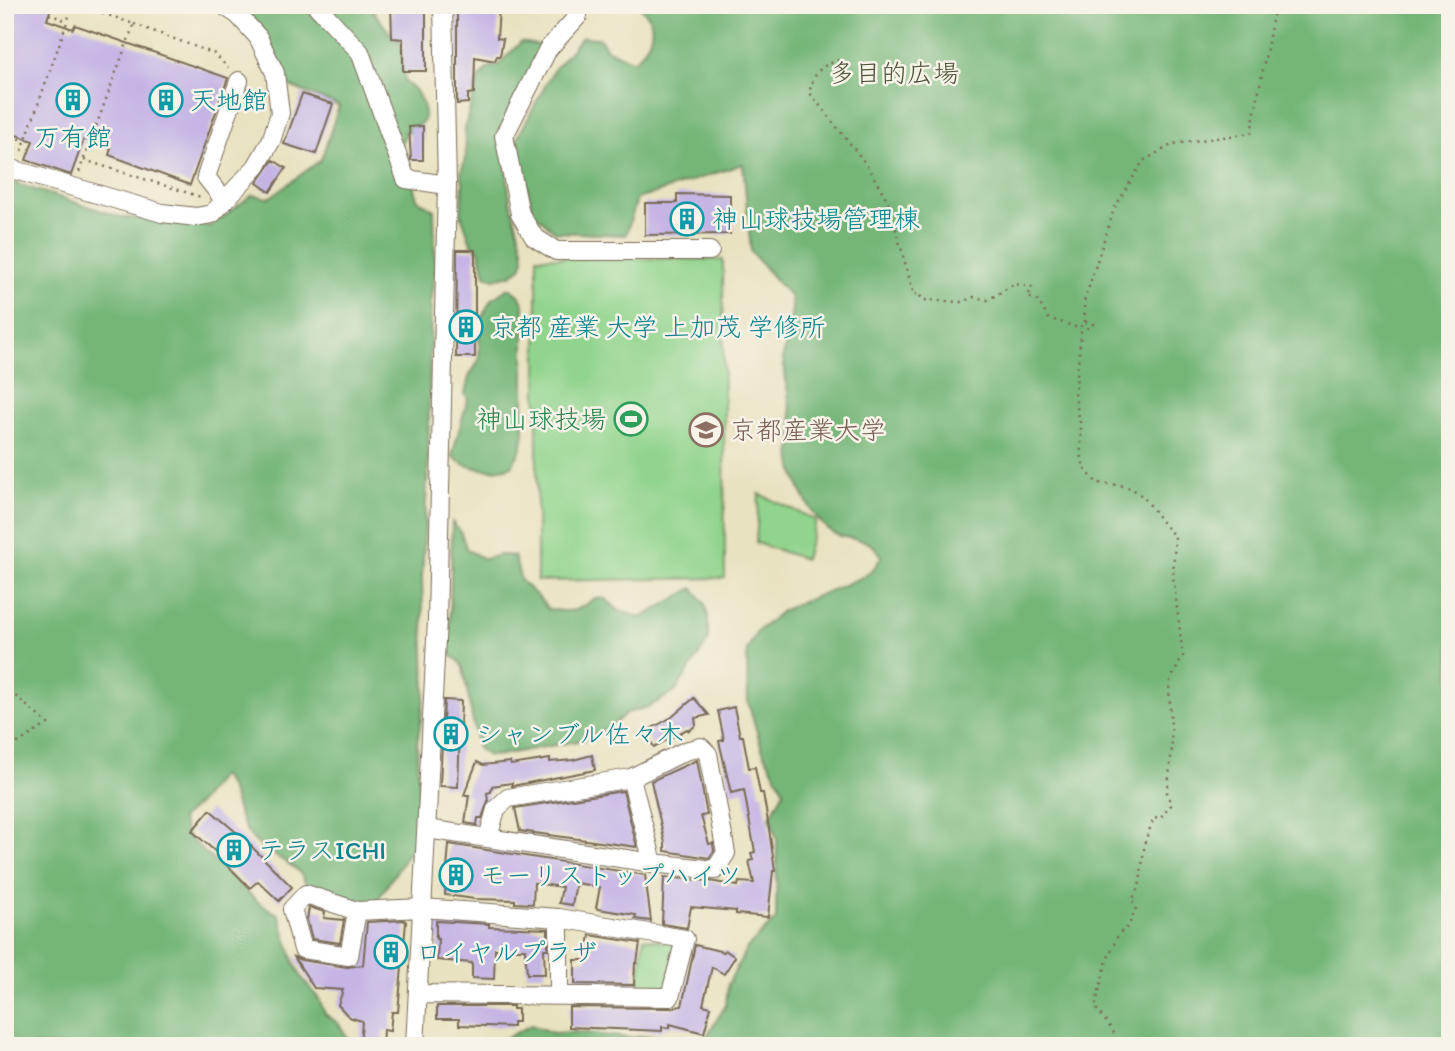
<svg xmlns="http://www.w3.org/2000/svg" width="1455" height="1051" font-family="Itim,'Klee One',sans-serif">
  <style>
    .green { fill: #91d48d; stroke: #667f56; stroke-width: 2 }
    .forest { fill: #74b678; stroke: #58704b; stroke-width: 2 }
    .building { fill: #c5b5e5 }
    .lines { fill: none; stroke-linecap: round; stroke-linejoin: round }
    .minor-casing { stroke: #786a57; stroke-width: 20 }
    .path { stroke: #786a57; stroke-width: 2.5; stroke-dasharray: 2 5; stroke-linecap: butt }
    .minor { stroke: #fff; stroke-width: 18 }
    .labels { text-anchor: middle; stroke-width: 5; stroke-linejoin: round; paint-order: stroke }
    .park-label { font-size: 26px; fill: #50543a; stroke: #f7f3e8 }
    .culture-label { font-size: 26px; fill: #0d838f; stroke: #f7f3e8; text-anchor: start }
    .leisure-label { font-size: 26px; fill: #27864d; stroke: #f7f3e8; text-anchor: end }
    .education-label { font-size: 26px; fill: #785e54; stroke: #f7f3e8; text-anchor: start }
  </style>
  <rect width="100%" height="100%" fill="#f7f3e8"/>
  <filter id="ink" filterUnits="userSpaceOnUse"><feTurbulence type="fractalNoise" baseFrequency=".0143" numOctaves="2"/><feDisplacementMap in="SourceGraphic" scale="14" xChannelSelector="R" yChannelSelector="G"/><feConvolveMatrix kernelMatrix="1 2 1 2 8 2 1 2 1" color-interpolation-filters="sRGB"/></filter>
  <filter id="wash" filterUnits="userSpaceOnUse"><feTurbulence type="fractalNoise" baseFrequency=".00686" numOctaves="4" result="noise"/><feDisplacementMap in="SourceGraphic" scale="28" xChannelSelector="R" yChannelSelector="G"/><feGaussianBlur stdDeviation="1.57" result="paint"/><feColorMatrix in="noise" values="0 0 0 0 0 0 0 0 0 0 0 0 0 0 0 0 0 1.4 0 .05"/><feComposite in="paint" operator="in"/></filter>
  <g filter="url(#wash)">
    <rect width="100%" height="100%" fill="#e9e2c0"/>
    <path class="green" d="M537,257L723,260L725,578L537,581Z
      M759,494L816,520L805,559L756,543Z
      M644,938L672,943L675,949L667,985L657,992L638,990Z"/>
    <path class="forest" d="M235,5H303L315,19L320,20L325,5H369C378,16 387,34 400,40L405,82L416,91L424,107V120L411,132L406,131L402,144L417,199L434,210L435,273L431,295L428,464L422,578L425,692L417,745L419,803L413,846L375,904C361,903 351,897 338,894C330,892 320,892 312,889C304,885 305,878 299,872C284,857 260,852 248,833C235,815 237,793 221,775L199,803L181,819L187,836L259,903L279,915L294,962L302,978L319,999L325,1014L338,1023L353,1046H5V180L121,217L211,226L252,195L269,198L321,160L339,106L287,85Z
      M639,5H1450V1046H499L504,1039L531,1025L553,1033L580,1032L628,1038L646,1036L705,1039L726,1005L728,984L747,948L776,919L777,840L770,817L784,791L762,749L748,702L747,650L757,632L783,610L863,577L874,568L882,556C868,537 862,542 840,536C816,528 795,485 792,461C790,450 794,440 793,428L783,358L792,310L791,297L751,252L743,164L637,199L626,235L555,232L533,212L517,139L553,71L582,37L599,38L608,50L634,61C645,50 656,36 650,19C648,14 642,10 639,5Z
      M521,42L543,46L501,127L510,200L523,248L524,259L521,268L511,275L494,279L485,275L479,251L471,243L461,215L463,182L461,173L466,155L465,127L478,79L488,68L498,65Z
      M507,289H511L519,295L524,305V433L521,449L512,466C494,473 466,470 452,456L468,398L465,394L469,377L479,360L480,321L491,300Z
      M452,522L460,531L467,550L484,559L500,555L514,556L521,581L538,597L548,609C571,613 577,612 595,598L606,599L618,610L641,618L693,588L705,604L708,617V641L675,692L648,707L626,713L613,725L583,740L500,755L488,756L478,749L463,668L459,661L447,653L450,622Z"/>
    <g id="blocks">
      <path class="building" d="M5,5H52L47,20L73,29L75,25L228,78L190,185L109,155L111,148L84,139L71,175L26,160L33,141L5,131Z
        M391,5H426V71H403V39L392,38Z
        M457,6L499,8L497,38L503,39L500,56H497L495,61L475,57L474,93L468,94V103L457,104Z
        M302,94L333,104L316,154L284,144Z
        M423,126V160H411L409,127Z
        M273,160L286,168L270,192L257,183Z
        M677,194L730,195V234L645,235V203H677Z
        M457,250H475V357H456Z
        M694,698L709,715L695,718L696,725L689,731L687,729L654,747L645,732L672,717Z
        M444,700L461,701L458,787L440,786Z
        M734,707L740,736H743L749,768L755,767L760,793H763L768,822L775,871H773L768,917L736,914V911L691,907L687,928L662,924L664,877L710,881L738,886L739,882L754,883L749,861L753,860L751,853L755,852L744,790L731,793L719,741L724,740L718,711Z
        M592,755L595,770L512,786V783L492,786L491,792L487,793L488,801L482,818H478L477,825L465,823L469,795H464L477,762L483,765L510,762L511,765L550,759V762L573,760Z
        M697,760L707,815L701,816L709,844L713,843L714,851L709,858L665,851V843L651,781Z
        M623,791L637,847L520,831L515,808Z
        M210,810L243,838L292,887L279,901L258,881L250,888L224,862L226,861L192,831Z
        M449,844L645,875L651,921L635,919L636,915L598,909L596,908L600,887L576,883L572,905L559,903L562,887L534,883L533,904L515,903V900L475,899L445,895Z
        M309,907L325,912L324,918L344,920L340,943L312,939L307,920Z
        M404,920L406,922L398,1012H392L390,1031L383,1030L382,1046H360L362,1021L349,1017L338,1005L343,990L314,988L294,957L301,960L347,967L363,965L367,922Z
        M436,921L489,924V927L548,929V949H544L545,974H527L525,949H495L494,979L472,978V963L437,960L438,939H436Z
        M590,935L640,943L637,963H635L634,985L575,984V960H586Z
        M695,945L724,952L725,950L735,957L724,974L712,967L703,1005L711,1007L704,1033L670,1024V1028L662,1027V1031L569,1027V1007L670,1008L682,1006Z
        M437,1006H513V1009H518V1022H513V1027L459,1025V1019H437Z"/>
    </g>
  </g>
  <g filter="url(#ink)">
    <use href="#blocks" fill-opacity="0" stroke="#786a57" stroke-width="2"/>
    <g class="lines">
      <defs>
        <path id="minor" d="M316,5L360,52L406,179L447,185
          M577,5L578,16L548,49L504,136L520,214L534,237L556,251H710
          M5,167L162,213L196,217L212,214L256,167L271,141L280,113L275,73L258,37L238,15L223,5
          M225,201L206,177L239,81
          M427,829L653,863L715,870L726,853L708,754L701,747L685,751L631,778L653,863
          M488,838L496,809L508,798L631,778
          M357,911L349,956L303,949L292,909L306,894L357,911L422,908L559,918
          M419,994L670,997L685,939L559,918V995
          M415,1046L437,620L447,185L443,5"/>
      </defs>
      <use href="#minor" class="minor-casing"/>
      <path class="path" d="M59,5L71,9
        M78,5L102,13
        M49,14L67,21
        M134,24L215,54L228,68
        M839,60C818,67 816,71 809,92L866,164L888,201L914,295L918,293L923,300L962,302L974,297L988,300L1014,284L1032,287L1028,297L1038,301L1048,318L1079,328L1085,322L1093,324L1081,332L1075,397L1081,427V453L1084,468L1097,483C1105,484 1116,484 1124,486C1150,493 1156,521 1175,536L1173,576L1183,656L1169,683L1172,749L1167,793L1171,805L1160,819L1154,818L1145,841L1140,883L1132,901L1136,908L1128,927L1119,933L1107,960L1095,1007L1113,1031L1119,1046
        M5,134L25,141
        M11,151L12,147L22,150L73,5
        M84,160L201,197
        M79,172L134,24L102,13L105,5
        M1085,322L1084,302L1114,209L1143,161L1173,144L1251,133L1275,5
        M5,687L48,724L5,751"/>
      <use href="#minor" class="minor"/>
    </g>
  </g>
  <defs>
    <symbol id="building-ring" viewBox="-11 -11 22 22"><circle r="9.5" fill="#f7f3e8" stroke="#0f9aa8" stroke-width="1.5"/><path d="M-4-6H4V6H1V3H-1V6H-4ZM-2.5-4.3h1.7v1.8h-1.7ZM.8-4.3h1.7v1.8H.8ZM-2.5-1h1.7V.8h-1.7ZM.8-1h1.7V.8H.8Z" fill="#0f9aa8"/></symbol>
    <symbol id="stadium-ring" viewBox="-11 -11 22 22"><circle r="9.5" fill="#f7f3e8" stroke="#2e9e5b" stroke-width="1.5"/><path d="M0-5a6.5 5 0 1 0 0 10a6.5 5 0 1 0 0-10ZM-3.5-1.8h7v3.6h-7Z" fill="#2e9e5b"/></symbol>
    <symbol id="university-ring" viewBox="-11 -11 22 22"><circle r="9.5" fill="#f7f3e8" stroke="#8d6e63" stroke-width="1.5"/><path d="M0-5L7-2L0 1L-7-2ZM-4 1L0 2.5L4 1V4Q0 6-4 4Z" fill="#8d6e63"/></symbol>
  </defs>
  <g fill-rule="evenodd">
    <use href="#building-ring" x="54" y="81" width="38" height="38"/>
    <use href="#building-ring" x="147" y="81" width="38" height="38"/>
    <use href="#building-ring" x="668" y="200" width="38" height="38"/>
    <use href="#building-ring" x="447" y="308" width="38" height="38"/>
    <use href="#stadium-ring" x="612" y="400" width="38" height="38"/>
    <use href="#university-ring" x="687" y="411" width="38" height="38"/>
    <use href="#building-ring" x="432" y="715" width="38" height="38"/>
    <use href="#building-ring" x="215" y="831" width="38" height="38"/>
    <use href="#building-ring" x="437" y="856" width="38" height="38"/>
    <use href="#building-ring" x="372" y="933" width="38" height="38"/>
  </g>
  <g class="labels">
    <g class="park-label">
      <text x="894" y="82">多目的広場</text>
    </g>
    <g class="culture-label">
      <text x="190" y="109">天地館</text>
      <text x="73" y="146" text-anchor="middle">万有館</text>
      <text x="712" y="228">神山球技場管理棟</text>
      <text x="490" y="336">京都 産業 大学 上加茂 学修所</text>
      <text x="476" y="743">シャンブル佐々木</text>
      <text x="258" y="859">テラスICHI</text>
      <text x="480" y="884">モーリストップハイツ</text>
      <text x="416" y="961">ロイヤルプラザ</text>
    </g>
    <g class="leisure-label">
      <text x="606" y="428">神山球技場</text>
    </g>
    <g class="education-label">
      <text x="730" y="439">京都産業大学</text>
    </g>
  </g>
  <rect width="1455" height="1051" fill="none" stroke="#f7f3e8" stroke-width="28"/>
</svg>
